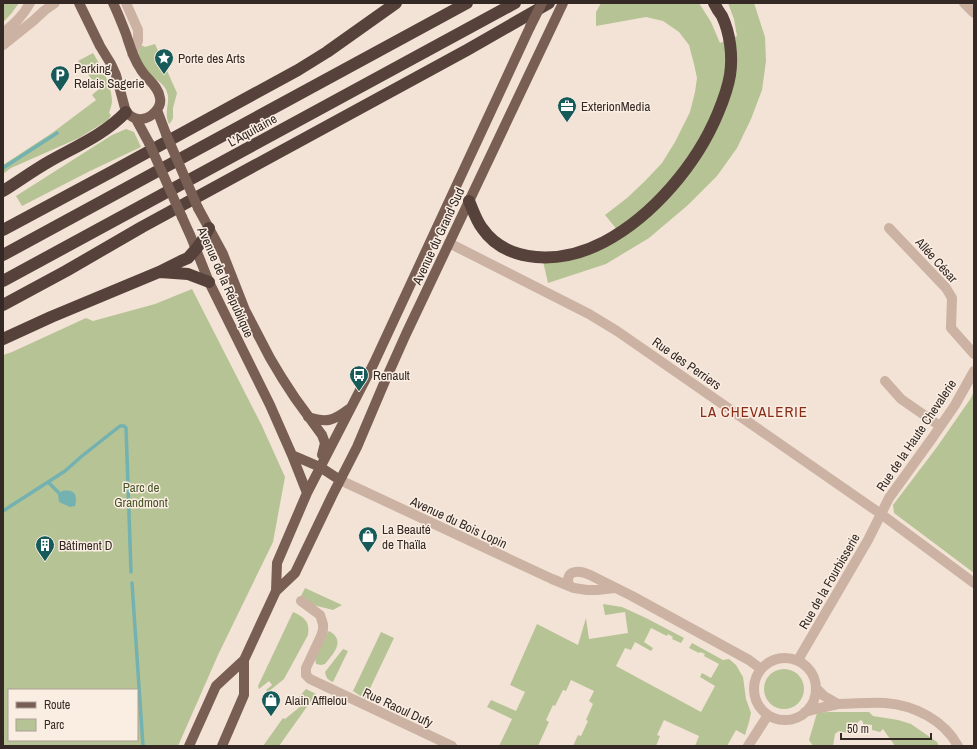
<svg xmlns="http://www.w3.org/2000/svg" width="977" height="749" font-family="'Archivo Narrow',sans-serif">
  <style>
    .green { fill: #b6c395; fill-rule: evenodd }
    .water { fill: #73b2b0 }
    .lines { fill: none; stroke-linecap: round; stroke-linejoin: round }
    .stream { stroke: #73b2b0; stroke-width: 3.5 }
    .minor { stroke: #cbb2a2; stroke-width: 10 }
    .tertiary { stroke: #cbb2a2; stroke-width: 10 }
    .primary { stroke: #795e54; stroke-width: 10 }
    .motorway { stroke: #57423b; stroke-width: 12 }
    .primary-bridge { stroke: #795e54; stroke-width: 10 }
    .labels { text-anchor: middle; stroke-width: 3; stroke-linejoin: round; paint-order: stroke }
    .poi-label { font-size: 13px; fill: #352925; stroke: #faeee3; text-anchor: start }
    .street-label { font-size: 13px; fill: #352925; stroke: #faeee3 }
    .park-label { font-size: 13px; fill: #475527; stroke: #faeee3 }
    .quarter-label { font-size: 15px; letter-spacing: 1px; fill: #8a2b18; stroke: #faeee3 }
  </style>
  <rect width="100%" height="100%" fill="#f3e3d6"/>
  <path class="green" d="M3,3H19L11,14L3,22Z
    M601,3H699L711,22L720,43L737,36L734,19L728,3H754L765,37L766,61L762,90L751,119L737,148L717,176L688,205L649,238L606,264L548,283L542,257H553L619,232L605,215L627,198L645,181L662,163L675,142L690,112L695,92L697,78L694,64L689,45L679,32L663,21L646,17L596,26V12Z
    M155,44L177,93L173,108V118L171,122L169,124C164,114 169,105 168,96C166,83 157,82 150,74C146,69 141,63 137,57L141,45L145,47Z
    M93,53C101,66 112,85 112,101C112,105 110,109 109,113L111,115L108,120L79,138L11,168L3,174V165L52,133L96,100L92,95L99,89L78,61Z
    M126,129L134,132L141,147L90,171L22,206L16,196L112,135Z
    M192,289L262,426L285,477L273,542L218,655L178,746H3V355L12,352L86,318L93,321L155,304ZM9,690H137V740H9Z
    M974,391V573L894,513L893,505L937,447L971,398Z
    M305,588L342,605L333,610L309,604L300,598Z
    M603,604L622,607L646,618L684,638L681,643L672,639L673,637L668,634L667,636L651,628L644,642L653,648L651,651L635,642L631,650L625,648L616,666L701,712L715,686L700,677L702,673L711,678L719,664L704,656L705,654L700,652L699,653L689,648L692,643L723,660L729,659L736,665L743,677L746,699L751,713L749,722L745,735L736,730L727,746H695L699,736L664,720L657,735L660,736L656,746H573L578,735L581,736L588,721L586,720L593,704L589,701L594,691L571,680L566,691L563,690L555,706L553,705L546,720L549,722L538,746H499L512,719L487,707L491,700L516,711L525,692L510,685L537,624L578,645L586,618L589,639L628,633L625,612L605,615Z
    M293,612C304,617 310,621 308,635L284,679L268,692L266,690L272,685L269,681L259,689L258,686Z
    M329,631C347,641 332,655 325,664L321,665L316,664L315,658L326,634Z
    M381,632L394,638L365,699L353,691Z
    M343,649L348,651L333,682C328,680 326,678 325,672Z
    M764 689a20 20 0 1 1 40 0a20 20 0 1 1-40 0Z
    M306,689L316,694L279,746H263L283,718L285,719L301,706L296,700Z
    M827,712H869L873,716L898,720L911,724L937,742L939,746H895L883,729L880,732L872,730V725L863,724V722L861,720L858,722V723H856L855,726L849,725L848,733L839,731L835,734L833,746H813L809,740L817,713Z"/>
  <path class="water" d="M62,491C74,489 78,494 75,506L70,507L59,502L58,495Z"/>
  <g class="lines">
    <path class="stream" d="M3,168L57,133
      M48,482L65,471L82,456L120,426H124L126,428L131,572
      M3,511L48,482L62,496
      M132,583L143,746"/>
    <path class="minor" d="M126,3L138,30V41L132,54
      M964,3L974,13
      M889,228L946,288L952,298L951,328L974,354
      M449,243L589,314L617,331L881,514L974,583
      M885,381L901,399L940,426
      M340,480L552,579L574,588L587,590H597L615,588
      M569,586C564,569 580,570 590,575L632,596L749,660L761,669
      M301,601L320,615L323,624V630L321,636L306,668V675L310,679L452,746
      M754 689a31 31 0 1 1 62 0a31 31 0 1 1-62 0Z
      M798,660L868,540L889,498L933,437L955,405L974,371
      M838,704C854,704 870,702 885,703C914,705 944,720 958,746
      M805,712L820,708L838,704L824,696L816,688
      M748,746L768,715"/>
    <path class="tertiary" d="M3,33C14,24 23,16 30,3
      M3,45L33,21L45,10L55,3"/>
    <path class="primary" d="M79,3L100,46L111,64L116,75L126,112C130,116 135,120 142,119C151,118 162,108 160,98C159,86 145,78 140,68C133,58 130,46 126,34C122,24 118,13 113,3
      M157,110L166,134
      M136,119L149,143
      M198,208L223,254L245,310L270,358L282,378L295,398L322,435L325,443L322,455
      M182,217L191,237L209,282L270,405L292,455L307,493
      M308,417C327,423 333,421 349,409
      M292,455L320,467L340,480
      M276,591L277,563L307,493L374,363L530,27
      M189,746L216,686L244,660L276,591L295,573L332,496L357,447L385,381L406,334L563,3
      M222,746L244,695V660"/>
    <path class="motorway" d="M3,191C19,181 34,170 50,161C77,146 105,134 126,112
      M469,201C473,210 476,220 482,228C495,247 515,255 536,257C560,259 583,253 604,242C653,216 697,164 718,113C723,101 728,88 730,75C733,56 730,33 722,16C719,12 716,7 714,3
      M3,230L113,171L298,70L327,52L396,3
      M3,255L467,3
      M160,272L188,274L209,282
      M3,281L515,3
      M3,305L66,271L142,227L467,50L549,3
      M3,339L51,317L159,272L181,261L188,258L196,249L202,241L209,228"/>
    <path class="primary-bridge" d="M530,27L542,3
      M166,134L198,208
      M149,143L182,217"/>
  </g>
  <defs>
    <symbol id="sight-pin" viewBox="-11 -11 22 30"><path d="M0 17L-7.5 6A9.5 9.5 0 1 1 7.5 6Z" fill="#175a5a" stroke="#faeee3"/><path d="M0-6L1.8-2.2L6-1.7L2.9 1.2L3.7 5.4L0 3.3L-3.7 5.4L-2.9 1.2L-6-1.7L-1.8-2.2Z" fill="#fff"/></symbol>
    <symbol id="parking-pin" viewBox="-11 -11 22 30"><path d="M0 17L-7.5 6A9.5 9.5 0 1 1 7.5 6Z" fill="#175a5a" stroke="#faeee3"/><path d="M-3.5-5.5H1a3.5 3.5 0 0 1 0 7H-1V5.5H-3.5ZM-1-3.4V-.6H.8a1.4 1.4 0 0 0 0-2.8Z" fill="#fff"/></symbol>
    <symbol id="office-pin" viewBox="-11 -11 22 30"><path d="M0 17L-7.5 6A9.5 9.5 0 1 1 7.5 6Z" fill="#175a5a" stroke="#faeee3"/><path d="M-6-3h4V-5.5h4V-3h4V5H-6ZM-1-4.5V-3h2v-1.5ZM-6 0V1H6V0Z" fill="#fff"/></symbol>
    <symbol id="bus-pin" viewBox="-11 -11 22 30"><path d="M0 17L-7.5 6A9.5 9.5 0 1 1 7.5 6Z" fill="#175a5a" stroke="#faeee3"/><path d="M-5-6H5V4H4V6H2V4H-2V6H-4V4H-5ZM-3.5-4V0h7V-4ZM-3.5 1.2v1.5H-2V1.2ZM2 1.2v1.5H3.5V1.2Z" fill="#fff"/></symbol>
    <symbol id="shop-pin" viewBox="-11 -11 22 30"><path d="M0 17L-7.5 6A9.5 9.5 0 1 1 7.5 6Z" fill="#175a5a" stroke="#faeee3"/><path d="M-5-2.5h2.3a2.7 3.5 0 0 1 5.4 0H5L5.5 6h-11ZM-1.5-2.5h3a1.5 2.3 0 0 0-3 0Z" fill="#fff"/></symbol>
    <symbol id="building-pin" viewBox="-11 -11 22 30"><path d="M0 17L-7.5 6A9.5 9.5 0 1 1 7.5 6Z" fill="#175a5a" stroke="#faeee3"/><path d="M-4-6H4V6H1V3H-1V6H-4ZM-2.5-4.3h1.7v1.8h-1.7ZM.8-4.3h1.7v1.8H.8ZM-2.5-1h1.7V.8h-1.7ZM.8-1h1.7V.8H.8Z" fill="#fff"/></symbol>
  </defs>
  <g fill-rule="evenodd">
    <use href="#sight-pin" x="153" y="47" width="22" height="30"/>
    <use href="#parking-pin" x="49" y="64" width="22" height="30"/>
    <use href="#office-pin" x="556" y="95" width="22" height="30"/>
    <use href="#bus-pin" x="348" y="364" width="22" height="30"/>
    <use href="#shop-pin" x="357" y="525" width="22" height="30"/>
    <use href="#building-pin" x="34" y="534" width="22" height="30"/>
    <use href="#shop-pin" x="260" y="689" width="22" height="30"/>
  </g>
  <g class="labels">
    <g class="poi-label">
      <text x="178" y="63">Porte des Arts</text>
      <text x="74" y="73">Parking<tspan x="74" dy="15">Relais Sagerie</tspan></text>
      <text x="581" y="111">ExterionMedia</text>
      <text x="373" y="380">Renault</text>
      <text x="382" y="534">La Beauté<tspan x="382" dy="15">de Thaïla</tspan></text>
      <text x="59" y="550">Bâtiment D</text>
      <text x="285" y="705">Alain Afflelou</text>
    </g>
    <g class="street-label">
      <text transform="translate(252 130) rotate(-29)" y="5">L'Aquitaine</text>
      <text transform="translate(438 236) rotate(-65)" y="5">Avenue du Grand Sud</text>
      <text transform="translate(937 260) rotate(48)" y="5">Allée César</text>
      <text transform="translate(226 282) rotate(66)" y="5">Avenue de la République</text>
      <text transform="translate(687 363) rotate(35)" y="5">Rue des Perriers</text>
      <text transform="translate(916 435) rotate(-56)" y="5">Rue de la Haute Chevalerie</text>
      <text transform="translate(459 522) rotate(25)" y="5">Avenue du Bois Lopin</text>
      <text transform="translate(829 581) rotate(-60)" y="5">Rue de la Fourbisserie</text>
      <text transform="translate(398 707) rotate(25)" y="5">Rue Raoul Dufy</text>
    </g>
    <g class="park-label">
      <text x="141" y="492">Parc de<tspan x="141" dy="15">Grandmont</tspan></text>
    </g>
    <g class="quarter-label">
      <text x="754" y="417">LA CHEVALERIE</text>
    </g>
  </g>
  <rect width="977" height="749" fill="none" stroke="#352925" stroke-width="8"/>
  <rect x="8" y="689" width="130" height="52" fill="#faeee3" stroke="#ab9f97"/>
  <rect x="16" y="702" width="20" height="6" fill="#795e54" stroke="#ab9f97"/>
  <text x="44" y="709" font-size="12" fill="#352925">Route</text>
  <rect x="16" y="719" width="20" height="12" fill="#b6c395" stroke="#ab9f97"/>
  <text x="44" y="729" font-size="12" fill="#352925">Parc</text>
  <path d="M841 733v6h90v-6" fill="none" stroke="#352925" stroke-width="2"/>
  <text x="847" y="733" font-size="12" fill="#352925" stroke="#faeee3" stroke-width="3" paint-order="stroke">50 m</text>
</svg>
